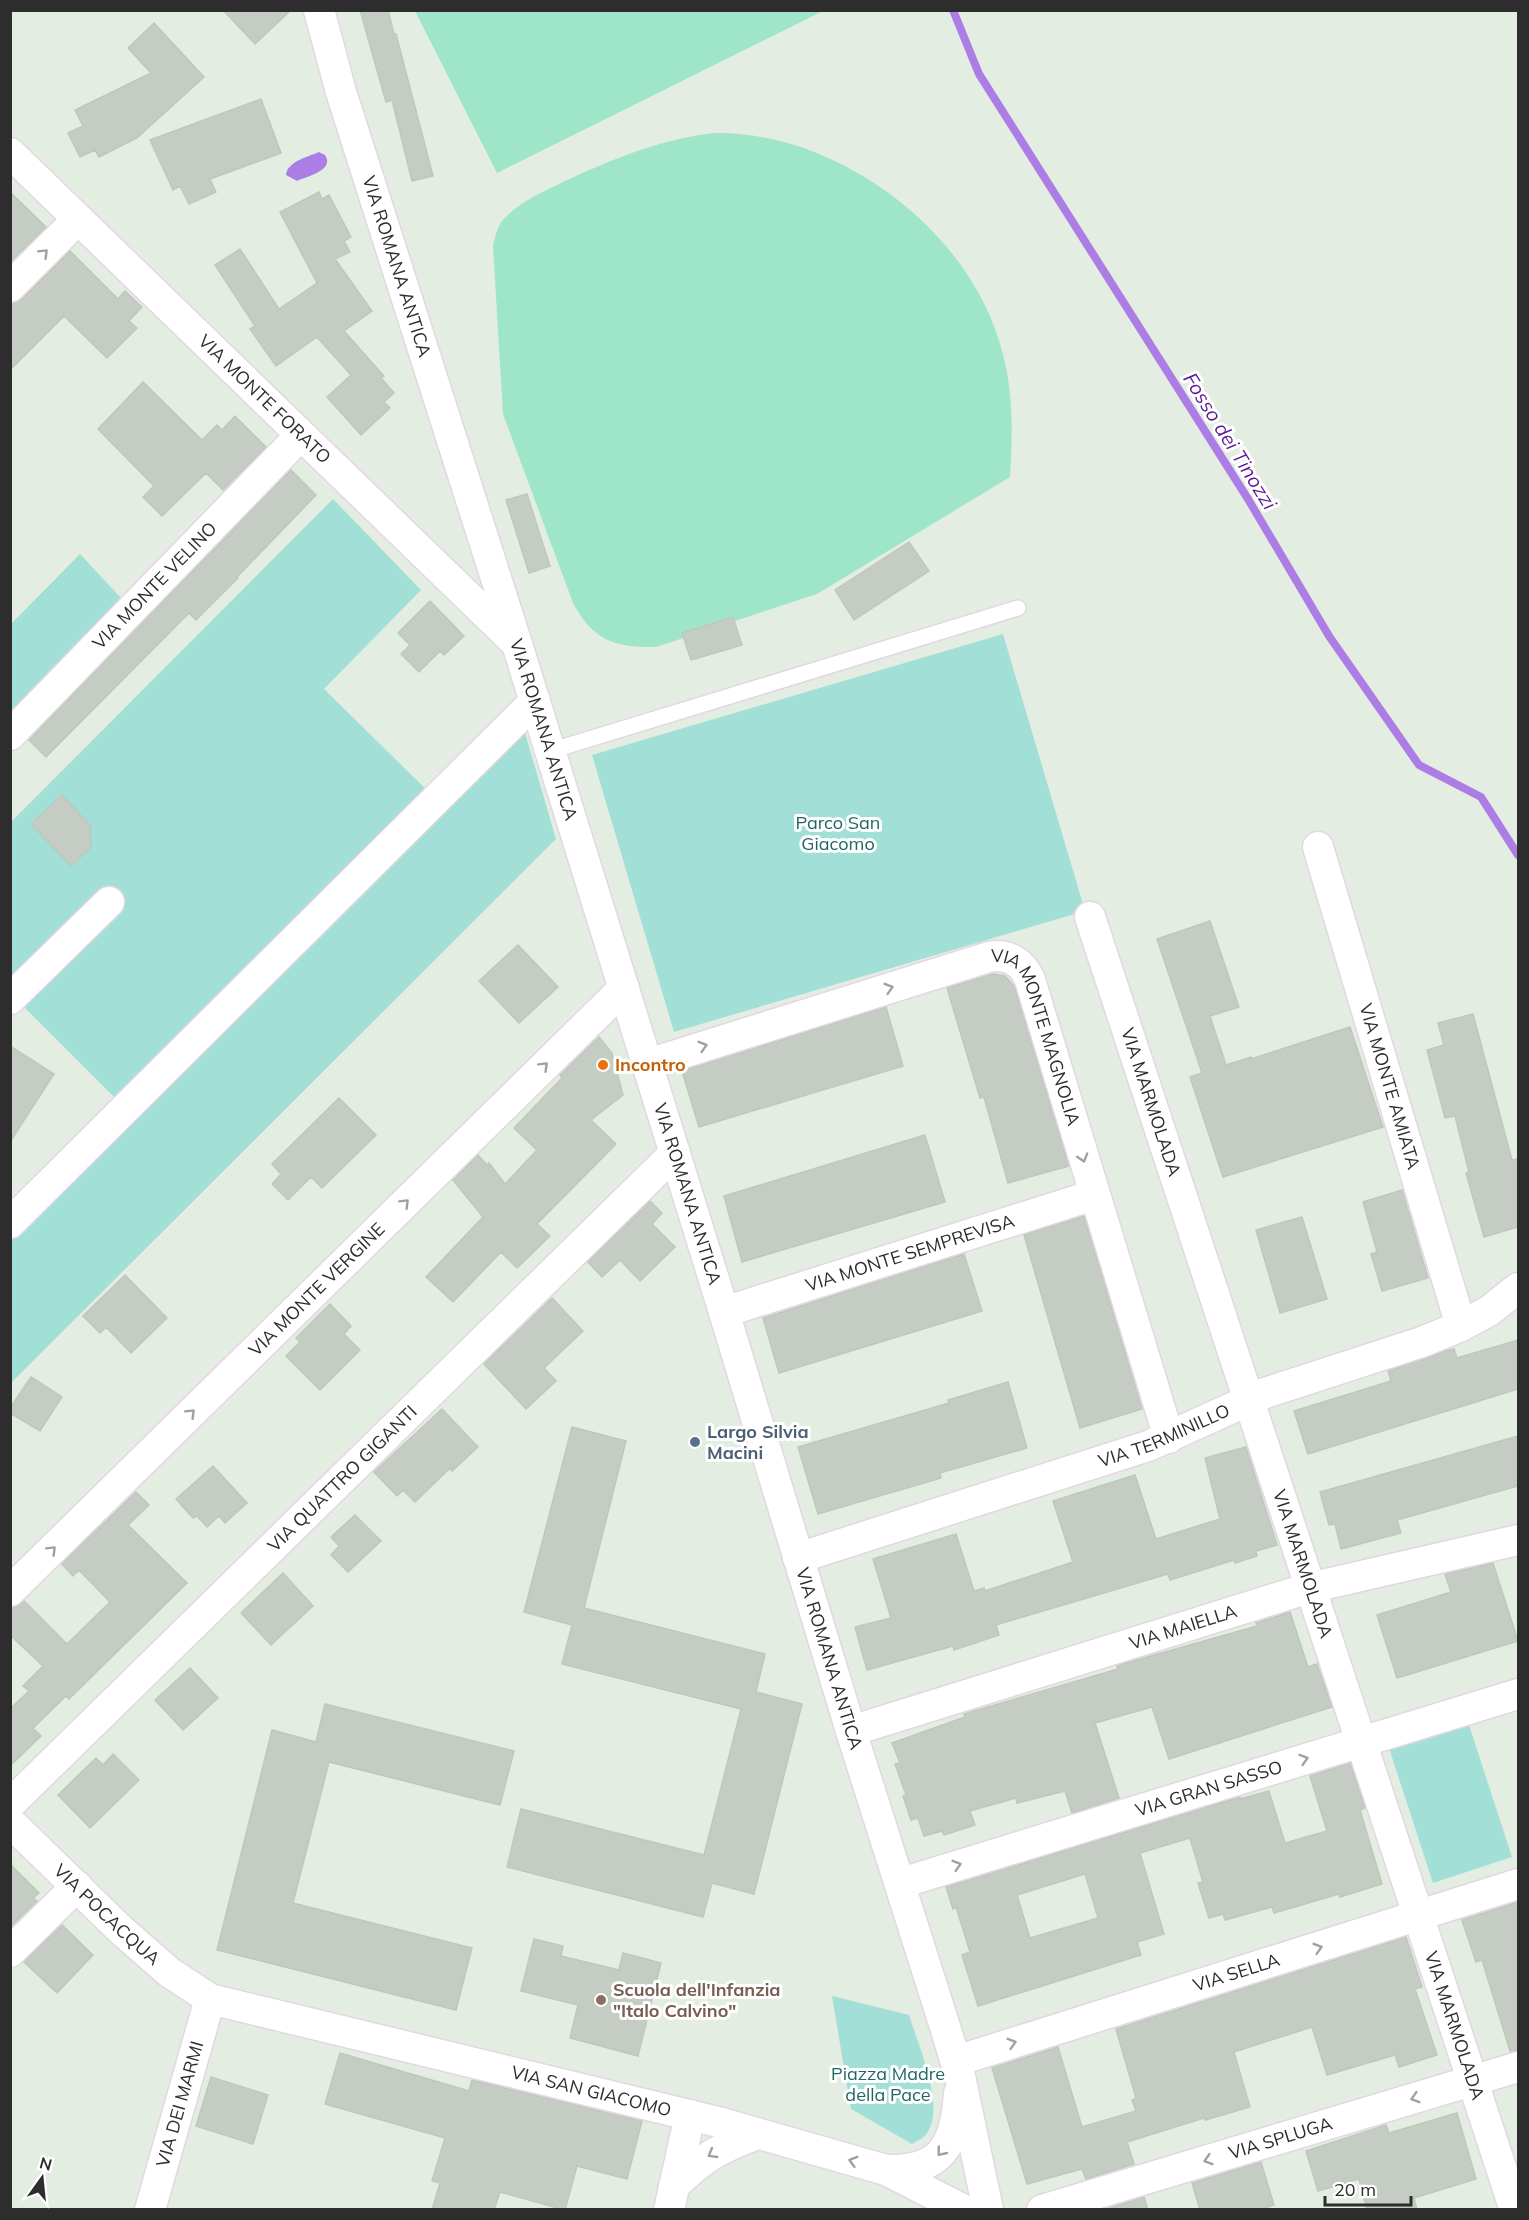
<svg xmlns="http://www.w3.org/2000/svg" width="1529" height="2220" font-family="Mulish,sans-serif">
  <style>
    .green { fill: #a2dfd6 }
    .pitch { fill: #9fe5ca }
    .water { fill: #ad7de6 }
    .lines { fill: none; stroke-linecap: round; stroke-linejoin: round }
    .stream { stroke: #ad7de6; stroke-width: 8 }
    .building { fill: #c4ccc3; stroke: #bdc9bb; stroke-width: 1.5; fill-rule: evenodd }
    .service-casing { stroke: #e4d6e4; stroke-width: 18 }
    .minor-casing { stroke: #e4d6e4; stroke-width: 33 }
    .service { stroke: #fff; stroke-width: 15 }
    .minor { stroke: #fff; stroke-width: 30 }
    .oneway { stroke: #a0a0a0 }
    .food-dot { fill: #e8710a; stroke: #fff; stroke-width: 2 }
    .service-dot { fill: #5c6f8a; stroke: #fff; stroke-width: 2 }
    .education-dot { fill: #8d6e63; stroke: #fff; stroke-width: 2 }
    .labels { text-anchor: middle; stroke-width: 6; stroke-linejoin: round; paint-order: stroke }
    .street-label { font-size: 18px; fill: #2d2d2d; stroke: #fff }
    .park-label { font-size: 18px; fill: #216665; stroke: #fff }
    .food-label { font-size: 18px; font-weight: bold; fill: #c56008; stroke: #fff; text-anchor: start }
    .service-label { font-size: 18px; font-weight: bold; fill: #4e5e75; stroke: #fff; text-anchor: start }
    .education-label { font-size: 18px; font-weight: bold; fill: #785e54; stroke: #fff; text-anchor: start }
    .water-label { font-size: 20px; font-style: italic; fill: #5c1896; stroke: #fff }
  </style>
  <rect width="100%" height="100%" fill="#e4ede1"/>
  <path class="green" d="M333,499L421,590L324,689L444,807L523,726L556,839L11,1383V1240L134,1117L11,994V819L12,821Z
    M80,554L121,598L11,714V624Z
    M1003,634L1085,911L674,1032L592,755Z
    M1466,1716L1512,1857L1433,1883L1387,1742Z
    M832,1996L909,2015C918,2045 946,2106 927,2133C924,2138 917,2141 912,2144L851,2109Z"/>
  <path class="pitch" d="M415,11H823L497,173Z
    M714,133C830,131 956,220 995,329C1014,380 1013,424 1010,477L817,594L656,647C614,648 593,640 573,603L503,414L493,246C495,237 497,227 503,220C520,201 543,192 565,181C613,159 661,139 714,133Z"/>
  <path class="water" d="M319,152L325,155C335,170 308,176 297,181L286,175C287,162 307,157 319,152Z"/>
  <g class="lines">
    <path class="stream" d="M953,10L979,74L1248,499L1329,636L1419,765L1481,797L1518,855"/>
  </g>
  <path class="building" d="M223,10H291L255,44Z
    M360,10H388L394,34H396L433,176L412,181L392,100L386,102Z
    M154,23L204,77L137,138L99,157L95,150L80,157L68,133L83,126L75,110L151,73L128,48Z
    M261,99L281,153L210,179L216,192L189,204L180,186L173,190L150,140Z
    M10,192L46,227L10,262Z
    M319,192L322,199L329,195L351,237L344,241L350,252L335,259L372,311L344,331L384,376L381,378L394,393L384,402L390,408L361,435L327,397L351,375L317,337L276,366L250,329L255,326L215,265L240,249L279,309L317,283L280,212Z
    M70,251L118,299L125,291L142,307L129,321L137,328L107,358L64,316L10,370V304L22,299Z
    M143,382L202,440L217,425L222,430L235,416L266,447L223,490L206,473L162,516L143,497L154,486L98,429Z
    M291,470L316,495L237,577L238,578L196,620L189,613L46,757L29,740Z
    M527,494L550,566L529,573L506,500Z
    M909,542L929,571L854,620L835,590Z
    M430,601L464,636L444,655L440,651L419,672L401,654L410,645L398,633Z
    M733,617L742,645L691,660L682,633Z
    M62,795L90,825L91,847L71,866L31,824Z
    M1210,921L1239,1007L1210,1016L1226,1065L1251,1057V1059L1350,1027L1383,1127L1223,1177L1190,1077L1202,1073L1157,939Z
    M518,945L558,987L519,1023L479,981Z
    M993,974L1005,976L1014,986L1069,1166L1008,1183L984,1097L980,1098L947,988Z
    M886,1007L903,1066L699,1127L682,1071Z
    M1473,1014L1512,1160L1518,1159V1227L1484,1237L1466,1173L1469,1172L1455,1116L1445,1118L1427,1050L1444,1045L1438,1023Z
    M599,1037L612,1053L623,1095L591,1120L616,1144L537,1224L550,1236L517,1268L501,1252L453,1302L426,1277L483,1217L453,1180L478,1155L487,1165L489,1163L505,1184L537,1150L514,1128L562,1078L560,1075Z
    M10,1046L54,1074L10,1142Z
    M339,1098L376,1135L322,1188L311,1177L288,1200L272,1184L281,1174L272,1164Z
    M925,1135L945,1202L742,1262L724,1196Z
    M1402,1190L1428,1278L1382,1291L1371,1254L1377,1252L1363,1202Z
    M650,1201L662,1213L652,1224L675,1247L640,1281L620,1260L602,1277L588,1262Z
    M1084,1216L1142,1409L1080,1428L1024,1235Z
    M1302,1217L1327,1299L1280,1313L1256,1230Z
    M964,1254L982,1311L779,1373L763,1318Z
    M125,1275L167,1318L131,1353L106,1327L100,1333L83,1316Z
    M552,1298L583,1331L544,1368L556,1381L526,1409L484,1364Z
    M330,1304L351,1326L344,1334L360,1350L320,1390L286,1356L300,1342L296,1338Z
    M1518,1340V1389L1308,1454L1294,1411L1391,1381L1388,1371L1445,1351L1454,1349L1457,1358Z
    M31,1377L62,1397L40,1431L10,1413V1408Z
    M1008,1382L1027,1448L940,1473L941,1478L818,1514L798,1447L949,1403L948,1400Z
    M442,1409L478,1447L452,1471L450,1468L415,1502L403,1490L397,1496L374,1472Z
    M572,1427L626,1441L584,1608L765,1654L756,1692L802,1704L754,1894L712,1883L703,1917L507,1867L521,1809L704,1855L741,1709L562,1664L572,1625L524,1612Z
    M1518,1436V1486L1397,1520L1401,1533L1341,1549L1335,1524L1329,1525L1320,1492Z
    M1246,1447L1277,1545L1256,1551L1257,1556L1235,1563L1234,1560L1170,1580L1168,1574L996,1625L999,1635L954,1650L953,1646L867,1670L855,1627L891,1618L873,1559L956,1534L974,1591L984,1588L985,1591L1073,1562L1053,1501L1135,1475L1156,1539L1220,1519L1205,1458Z
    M213,1466L247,1503L225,1523L219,1516L207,1527L197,1516L193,1518L176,1499Z
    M136,1492L149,1505L128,1525L187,1583L69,1699L66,1696L33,1728L41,1736L10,1766V1705L12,1707L29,1691L23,1686L43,1666L10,1635V1608L15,1607L24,1601L67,1644L110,1602L79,1570L73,1576L62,1564Z
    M355,1515L381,1541L348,1572L331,1555L339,1546L331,1537Z
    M1493,1563L1518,1641L1397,1678L1377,1615L1451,1592L1445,1574Z
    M283,1573L313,1606L271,1645L241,1613Z
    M1290,1612L1308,1667L1317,1664L1332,1707L1169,1759L1152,1707L1095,1723L1119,1798L1072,1813L1065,1791L1017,1803L1016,1798L970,1811L975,1825L944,1835L942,1831L924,1836L918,1818L911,1820L903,1796L906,1795L895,1764L900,1763L892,1743L965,1717L964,1714L1118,1669L1117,1666L1126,1663L1257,1626L1256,1623Z
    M190,1668L218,1698L183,1730L155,1700Z
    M325,1704L514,1751L500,1805L329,1762L293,1903L472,1948L456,2010L217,1950L272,1730L316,1742Z
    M113,1754L139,1780L90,1828L58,1795L96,1758L103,1765Z
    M1350,1763L1365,1808L1360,1810L1382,1884L1340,1897L1339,1894L1274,1913L1272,1907L1225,1920L1223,1914L1209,1918L1198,1883L1203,1882L1190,1838L1140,1853L1164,1934L1137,1942L1141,1955L978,2006L962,1955L970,1952L956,1907L953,1909L946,1887L1240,1797V1799L1269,1791L1285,1843L1327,1831L1310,1776ZM1085,1874L1098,1918L1030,1938L1017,1895Z
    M10,1864L39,1893L33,1898L37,1901L10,1927Z
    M1518,1902V2050L1510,2051L1482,1960L1476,1962L1462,1920Z
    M62,1925L93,1955L57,1993L24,1962Z
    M1406,1937L1422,1987L1415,1989L1437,2055L1399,2067L1395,2055L1327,2075L1312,2027L1234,2052L1250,2107L1205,2120L1204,2118L1127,2142L1134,2164L1086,2179L1082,2169L1027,2184L992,2068L1058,2047L1082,2127L1136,2111L1132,2100L1136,2098L1116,2029Z
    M534,1939L563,1946L561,1956L619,1970L623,1953L661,1963L638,2056L570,2038L578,2005L521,1991Z
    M340,2053L469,2091L472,2080L642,2121L627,2179L577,2166L565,2210L500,2192L494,2210H432L440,2183L432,2181L445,2138L325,2104Z
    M211,2077L268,2095L253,2144L196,2126Z
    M1457,2113L1476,2179L1414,2198L1417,2210H1367L1359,2179L1318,2191L1306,2151L1386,2125L1389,2133Z
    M1261,2162L1274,2205L1258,2210H1200L1192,2183Z
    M1144,2197L1148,2210H1104Z"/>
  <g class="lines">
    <defs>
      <path id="service" d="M550,751L1018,608"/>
      <g id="minor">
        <path id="s1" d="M319,10L341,92L517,644L724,1312L851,1731L946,2030L960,2076L988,2210"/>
        <path id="s2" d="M10,153L515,642"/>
        <path d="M10,287L78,219"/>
        <path id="s3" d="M10,735L300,436"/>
        <path id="s4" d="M1318,847L1461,1326"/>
        <path id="s5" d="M1090,917L1515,2210"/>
        <path d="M10,999L109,902"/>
        <path id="s6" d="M648,1064L989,957C1008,953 1023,963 1030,980L1169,1438"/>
        <path d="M10,1223L535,701"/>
        <path id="s7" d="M724,1312L1094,1195"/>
        <path id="s8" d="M798,1558L1148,1446L1265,1393L1422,1342L1461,1326L1489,1311L1518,1288"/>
        <path id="s9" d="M10,1591L624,988"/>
        <path id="s10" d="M851,1731L1309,1588L1518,1540"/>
        <path id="s11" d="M10,1804L675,1153"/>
        <path id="s12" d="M10,1822L121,1930L169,1972L210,1999L718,2122L886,2170L964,2210"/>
        <path id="s13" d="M901,1883L1518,1694"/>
        <path d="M10,1952L77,1886"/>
        <path id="s14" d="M956,2061L1518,1884"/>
        <path d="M886,2170C942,2171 955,2146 959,2094"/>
        <path d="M674,2186C703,2157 720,2148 758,2134"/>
        <path id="s15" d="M150,2210L210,1999"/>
        <path d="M669,2210L690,2115"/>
        <path id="s16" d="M1042,2210L1518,2067"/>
      </g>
    </defs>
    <use href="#service" class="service-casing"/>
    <use href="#minor" class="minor-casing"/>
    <use href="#service" class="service"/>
    <use href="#minor" class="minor"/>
  </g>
  <defs><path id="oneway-chevron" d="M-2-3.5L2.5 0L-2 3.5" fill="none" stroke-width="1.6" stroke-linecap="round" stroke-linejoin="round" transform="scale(1.5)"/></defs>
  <g class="oneway">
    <use href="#oneway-chevron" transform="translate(44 253) rotate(-45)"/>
    <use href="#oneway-chevron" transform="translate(889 988) rotate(-17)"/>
    <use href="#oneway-chevron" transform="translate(703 1046) rotate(-17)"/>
    <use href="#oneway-chevron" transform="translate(544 1066) rotate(-45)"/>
    <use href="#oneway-chevron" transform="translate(1083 1158) rotate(73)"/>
    <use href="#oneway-chevron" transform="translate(405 1203) rotate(-45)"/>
    <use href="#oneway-chevron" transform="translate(191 1413) rotate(-45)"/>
    <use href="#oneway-chevron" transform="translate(52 1550) rotate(-45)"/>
    <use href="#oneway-chevron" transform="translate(1304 1759) rotate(-17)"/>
    <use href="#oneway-chevron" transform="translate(957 1865) rotate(-17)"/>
    <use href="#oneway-chevron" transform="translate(1318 1948) rotate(-17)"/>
    <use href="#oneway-chevron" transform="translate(1012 2043) rotate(-17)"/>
    <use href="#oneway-chevron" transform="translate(1415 2098) rotate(163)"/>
    <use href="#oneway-chevron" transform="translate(941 2152) rotate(129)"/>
    <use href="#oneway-chevron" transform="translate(712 2154) rotate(150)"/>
    <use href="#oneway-chevron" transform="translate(1208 2160) rotate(163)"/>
    <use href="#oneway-chevron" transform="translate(853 2161) rotate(-164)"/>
  </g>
  <circle class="food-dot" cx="603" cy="1065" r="6"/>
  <circle class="service-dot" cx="695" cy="1442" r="6"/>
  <circle class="education-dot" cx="601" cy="2000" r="6"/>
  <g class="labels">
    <g class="street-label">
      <text dy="6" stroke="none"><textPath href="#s1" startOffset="268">VIA ROMANA ANTICA</textPath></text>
      <text dy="6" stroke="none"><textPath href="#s2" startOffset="354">VIA MONTE FORATO</textPath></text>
      <text dy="6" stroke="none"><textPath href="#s3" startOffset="208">VIA MONTE VELINO</textPath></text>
      <text dy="6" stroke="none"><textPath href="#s1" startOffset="754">VIA ROMANA ANTICA</textPath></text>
      <text dy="6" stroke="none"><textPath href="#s6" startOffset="460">VIA MONTE MAGNOLIA</textPath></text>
      <text dy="6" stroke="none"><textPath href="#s4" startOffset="250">VIA MONTE AMIATA</textPath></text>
      <text dy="6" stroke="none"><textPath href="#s5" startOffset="195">VIA MARMOLADA</textPath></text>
      <text dy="6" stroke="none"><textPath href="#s1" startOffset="1240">VIA ROMANA ANTICA</textPath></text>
      <text dy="6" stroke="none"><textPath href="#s7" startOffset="195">VIA MONTE SEMPREVISA</textPath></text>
      <text dy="6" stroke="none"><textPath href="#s9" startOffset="430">VIA MONTE VERGINE</textPath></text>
      <text dy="6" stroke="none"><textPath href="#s8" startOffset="386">VIA TERMINILLO</textPath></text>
      <text dy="6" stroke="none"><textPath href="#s11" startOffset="465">VIA QUATTRO GIGANTI</textPath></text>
      <text dy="6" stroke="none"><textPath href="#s5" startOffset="681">VIA MARMOLADA</textPath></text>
      <text dy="6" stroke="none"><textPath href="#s10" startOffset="348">VIA MAIELLA</textPath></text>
      <text dy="6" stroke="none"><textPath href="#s1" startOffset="1726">VIA ROMANA ANTICA</textPath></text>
      <text dy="6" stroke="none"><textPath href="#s13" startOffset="322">VIA GRAN SASSO</textPath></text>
      <text dy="6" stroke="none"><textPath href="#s12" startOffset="134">VIA POCACQUA</textPath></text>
      <text dy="6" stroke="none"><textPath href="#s14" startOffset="294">VIA SELLA</textPath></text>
      <text dy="6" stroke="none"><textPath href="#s5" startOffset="1167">VIA MARMOLADA</textPath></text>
      <text dy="6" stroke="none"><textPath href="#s12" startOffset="660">VIA SAN GIACOMO</textPath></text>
      <text dy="6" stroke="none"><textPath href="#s15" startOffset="110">VIA DEI MARMI</textPath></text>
      <text dy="6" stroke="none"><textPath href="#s16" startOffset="249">VIA SPLUGA</textPath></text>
    </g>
    <g class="park-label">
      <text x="838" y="829">Parco San<tspan x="838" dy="21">Giacomo</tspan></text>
      <text x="888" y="2080">Piazza Madre<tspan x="888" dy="21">della Pace</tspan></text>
    </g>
    <g class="food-label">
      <text x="615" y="1071">Incontro</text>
    </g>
    <g class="service-label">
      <text x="707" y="1438">Largo Silvia<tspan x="707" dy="21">Macini</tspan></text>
    </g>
    <g class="education-label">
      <text x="613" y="1996">Scuola dell'Infanzia<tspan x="613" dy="21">"Italo Calvino"</tspan></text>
    </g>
    <g class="water-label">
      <text transform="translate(1230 441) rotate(58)" y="7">Fosso dei Tinozzi</text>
    </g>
  </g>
  <rect width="1529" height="2220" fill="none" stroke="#2d2d2d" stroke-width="24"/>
  <g transform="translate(42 2178) rotate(15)" stroke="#ffffff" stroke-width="4.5" paint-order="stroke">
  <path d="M0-4.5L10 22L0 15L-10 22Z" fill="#2d2d2d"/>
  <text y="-9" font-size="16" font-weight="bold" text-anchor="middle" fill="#2d2d2d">N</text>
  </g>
  <path d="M1325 2196v9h86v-9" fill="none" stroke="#2d2d2d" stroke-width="3"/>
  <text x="1334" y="2196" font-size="18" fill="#2d2d2d" stroke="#ffffff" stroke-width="4.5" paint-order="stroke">20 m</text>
</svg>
